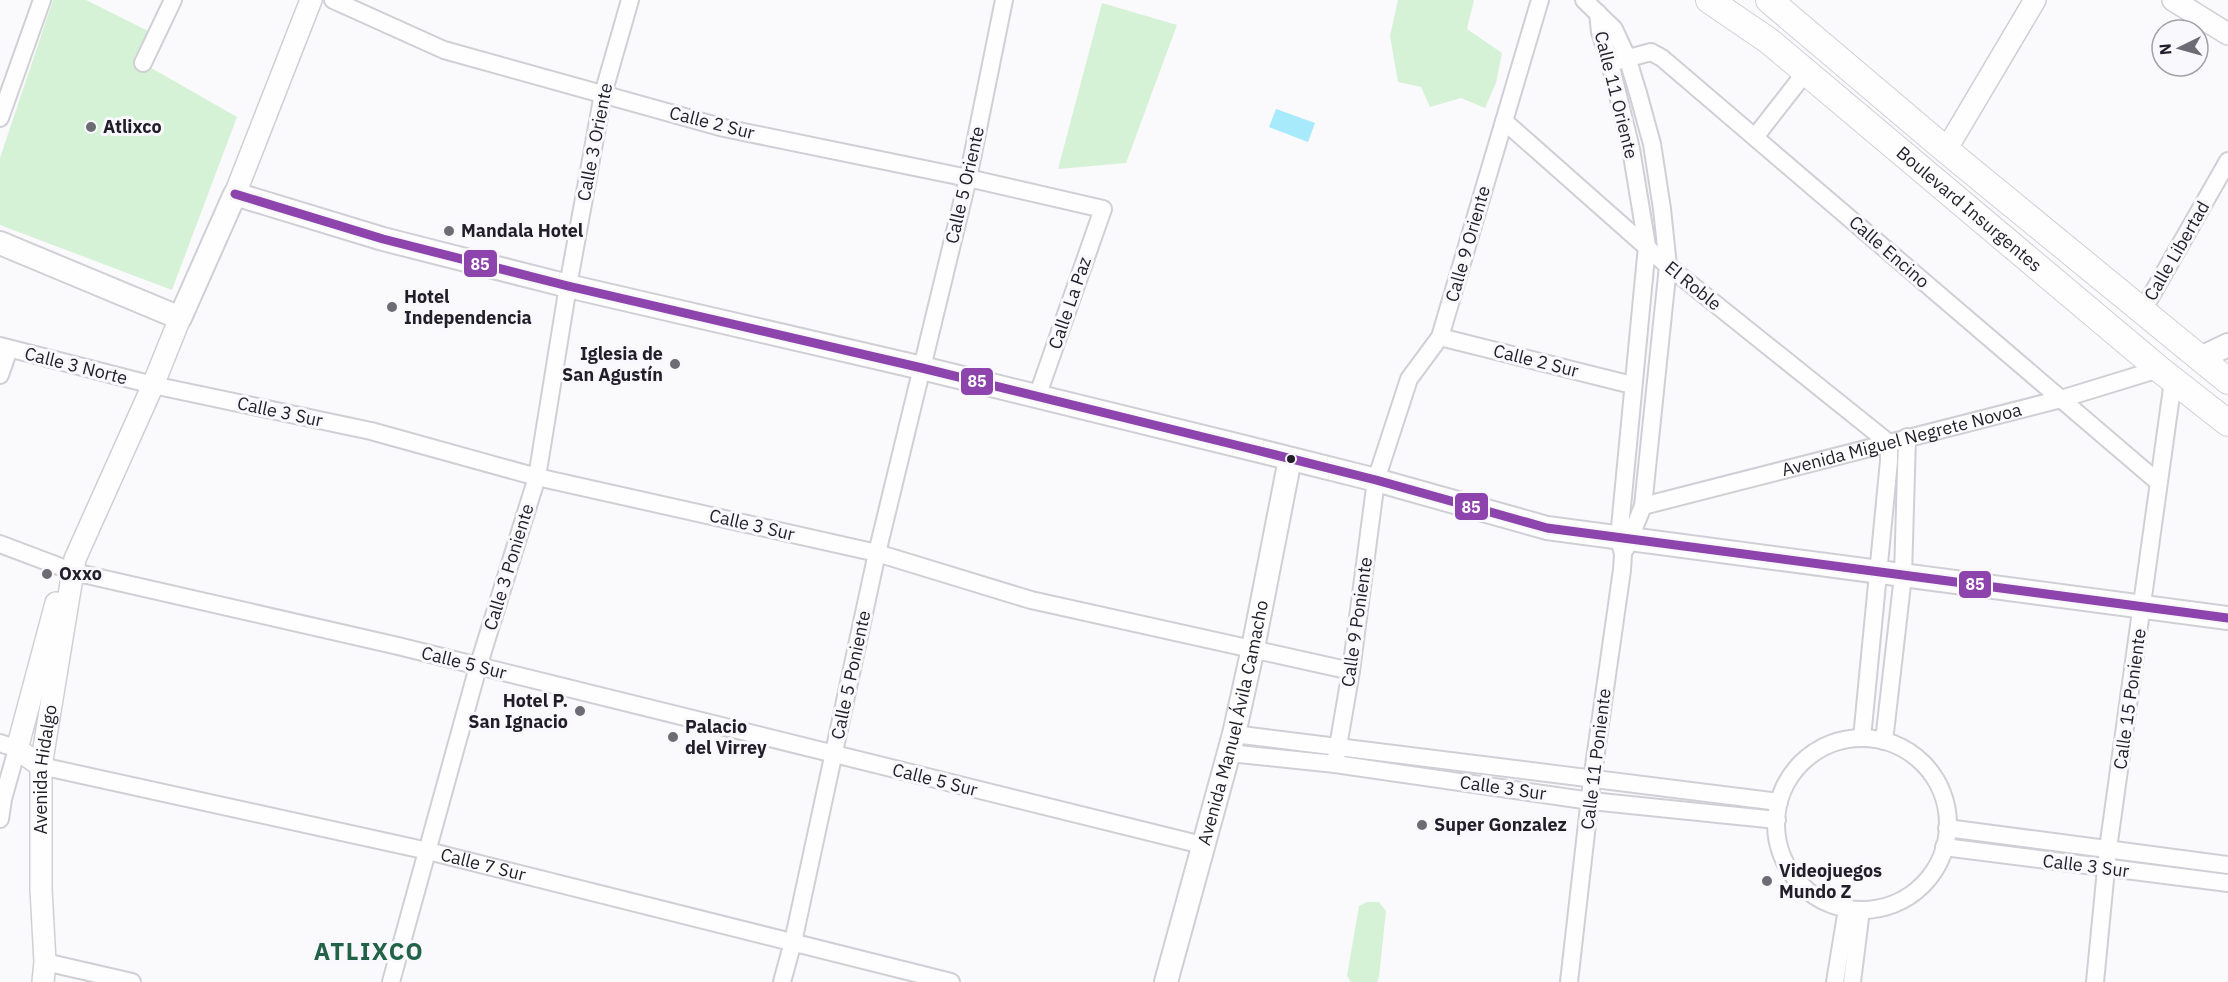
<svg xmlns="http://www.w3.org/2000/svg" width="2228" height="982" font-family="'IBM Plex Sans',sans-serif">
  <style>
    .green { fill: #d6f2d6 }
    .water { fill: #a7eafc }
    .lines { fill: none; stroke-linecap: round; stroke-linejoin: round }
    .minor-casing { stroke: #d1cfd6; stroke-width: 20 }
    .tertiary-casing { stroke: #d1cfd6; stroke-width: 24 }
    .secondary-casing { stroke: #d1cfd6; stroke-width: 26 }
    .primary-casing { stroke: #d1cfd6; stroke-width: 28 }
    .minor { stroke: #fefeff; stroke-width: 16 }
    .tertiary { stroke: #fefeff; stroke-width: 21 }
    .secondary { stroke: #fefeff; stroke-width: 22 }
    .primary { stroke: #fefeff; stroke-width: 26 }
    .bus-1-casing { stroke: #f9f8fd; stroke-width: 14 }
    .bus-1 { stroke: #8e44ad; stroke-width: 9 }
    .poi-dot { fill: #6d6b73; stroke: #f9f8fd; stroke-width: 2 }
    .bus-dot { fill: #211e29; stroke: #f9f8fd; stroke-width: 2 }
    .labels { text-anchor: middle; stroke-width: 6; stroke-linejoin: round; paint-order: stroke }
    .street-label { font-size: 18px; fill: #211e29; stroke: #f9f8fd }
    .poi-label { font-size: 18px; font-weight: bold; fill: #211e29; stroke: #f9f8fd; text-anchor: start }
    .district-label { font-size: 24px; font-weight: bold; letter-spacing: 1.5px; fill: #226246; stroke: #f9f8fd }
    .line-badge { stroke: #f9f8fd; stroke-width: 2 }
    .badge-label { font-size: 16px; text-anchor: middle; font-weight: bold; fill: #fff }
  </style>
  <rect width="100%" height="100%" fill="#faf9fc"/>
  <path class="green" d="M53,0H86L150,32L139,61L237,117L172,290L0,225V158Z
    M1398,0H1474L1467,29L1502,53L1496,83L1485,108L1461,98L1430,107L1421,87L1398,82L1390,36Z
    M1102,3L1177,25L1126,163L1058,169Z
    M1367,902H1379L1386,911L1379,977L1377,982H1351L1347,976L1359,906Z"/>
  <path class="water" d="M1276,109L1315,123L1308,142L1269,127Z"/>
  <g class="lines">
    <defs>
      <g id="minor">
        <path d="M333,0L444,50L724,128L968,178L1103,209L1037,397"/>
        <path d="M1584,0L1614,29L1627,57L1638,93L1652,144L1662,209L1668,266L1643,506L1626,548"/>
        <path d="M143,63L173,0"/>
        <path d="M1610,63L1651,52L1662,58L2158,482"/>
        <path d="M0,118L42,0"/>
        <path d="M1504,121L1668,266L1889,443V461L1862,738"/>
        <path d="M1755,137L1805,73"/>
        <path d="M2143,310L2228,161"/>
        <path d="M1440,337L1632,385"/>
        <path d="M0,346L153,385L371,431L537,477L877,553L1031,600L1351,671"/>
        <path d="M0,375L9,349"/>
        <path id="s1" d="M1643,506L2061,399L2159,369"/>
        <path d="M0,544L74,572L398,646L1202,845"/>
        <path d="M1234,734L1779,802"/>
        <circle cx="1862" cy="824" r="86"/>
        <path d="M1884,741L1903,576L1907,437"/>
        <path d="M0,743L17,749L3,799L0,819"/>
        <path d="M1229,753L1335,764L1591,801L1777,820"/>
        <path d="M1335,764L1351,671L1376,480L1409,379L1440,337L1540,0"/>
        <path id="s2" d="M41,766L428,851L951,982"/>
        <path d="M1947,828L2228,865"/>
        <path d="M1944,847L2228,883"/>
        <path d="M45,962L132,982"/>
        <path d="M391,982L478,667L537,477L568,286L603,94L630,0"/>
        <path d="M782,982L793,942L877,553L968,178L1004,0"/>
        <path d="M1569,982L1592,780L1622,570L1623,554L1619,538L1647,246L1631,149L1610,63L1600,32L1598,13"/>
        <path d="M1835,982L1847,909"/>
        <path d="M1852,982L1861,910"/>
        <path d="M2095,982L2108,849L2173,381"/>
      </g>
      <g id="tertiary">
        <path d="M2173,0L2228,34"/>
        <path d="M1946,150L2035,0"/>
        <path d="M235,194L311,0"/>
        <path d="M41,766L17,749L56,603"/>
        <path id="s3" d="M43,982L45,962L41,889V766L75,559L153,385L180,318"/>
      </g>
      <g id="secondary">
        <path d="M0,243L180,318L235,194L383,239L568,286L922,368L1248,448L1376,480L1547,528L2228,618"/>
        <path d="M2201,358L2228,345"/>
        <path id="s4" d="M1166,982L1234,734L1253,648L1290,459"/>
      </g>
      <g id="primary">
        <path id="s5" d="M1709,0L1769,41L2159,369L2228,423"/>
        <path d="M1769,0L1946,150L2228,381"/>
      </g>
    </defs>
    <use href="#minor" class="minor-casing"/>
    <use href="#tertiary" class="tertiary-casing"/>
    <use href="#secondary" class="secondary-casing"/>
    <use href="#primary" class="primary-casing"/>
    <use href="#minor" class="minor"/>
    <use href="#tertiary" class="tertiary"/>
    <use href="#secondary" class="secondary"/>
    <use href="#primary" class="primary"/>
    <defs>
      <path id="bus-1" d="M235,194L383,239L568,286L922,368L1248,448L1376,480L1547,528L2228,618"/>
    </defs>
    <use href="#bus-1" class="bus-1-casing"/>
    <use href="#bus-1" class="bus-1"/>
  </g>
  <g class="poi-dot">
    <circle cx="91" cy="127" r="6"/>
    <circle cx="449" cy="231" r="6"/>
    <circle cx="392" cy="307" r="6"/>
    <circle cx="675" cy="364" r="6"/>
    <circle cx="47" cy="574" r="6"/>
    <circle cx="580" cy="711" r="6"/>
    <circle cx="673" cy="737" r="6"/>
    <circle cx="1422" cy="825" r="6"/>
    <circle cx="1767" cy="881" r="6"/>
  </g>
  <circle class="bus-dot" cx="1291" cy="459" r="5"/>
  <g class="labels">
    <g class="street-label">
      <text transform="translate(1616 95) rotate(76)" y="6">Calle 11 Oriente</text>
      <text transform="translate(712 123) rotate(14)" y="6">Calle 2 Sur</text>
      <text transform="translate(595 142) rotate(-79)" y="6">Calle 3 Oriente</text>
      <text transform="translate(965 185) rotate(-77)" y="6">Calle 5 Oriente</text>
      <text dy="6" stroke="none"><textPath href="#s5" startOffset="334">Boulevard Insurgentes</textPath></text>
      <text transform="translate(1468 244) rotate(-74)" y="6">Calle 9 Oriente</text>
      <text transform="translate(2177 251) rotate(-60)" y="6">Calle Libertad</text>
      <text transform="translate(1889 252) rotate(41)" y="6">Calle Encino</text>
      <text transform="translate(1693 286) rotate(39)" y="6">El Roble</text>
      <text transform="translate(1070 303) rotate(-71)" y="6">Calle La Paz</text>
      <text transform="translate(1536 361) rotate(14)" y="6">Calle 2 Sur</text>
      <text transform="translate(76 366) rotate(14)" y="6">Calle 3 Norte</text>
      <text transform="translate(280 412) rotate(12)" y="6">Calle 3 Sur</text>
      <text dy="6" stroke="none"><textPath href="#s1" startOffset="267">Avenida Miguel Negrete Novoa</textPath></text>
      <text transform="translate(752 525) rotate(13)" y="6">Calle 3 Sur</text>
      <text transform="translate(509 567) rotate(-73)" y="6">Calle 3 Poniente</text>
      <text transform="translate(1357 622) rotate(-82)" y="6">Calle 9 Poniente</text>
      <text transform="translate(464 663) rotate(14)" y="6">Calle 5 Sur</text>
      <text transform="translate(851 675) rotate(-78)" y="6">Calle 5 Poniente</text>
      <text transform="translate(2130 699) rotate(-82)" y="6">Calle 15 Poniente</text>
      <text dy="6" stroke="none"><textPath href="#s4" startOffset="268">Avenida Manuel Ávila Camacho</textPath></text>
      <text transform="translate(1596 759) rotate(-83)" y="6">Calle 11 Poniente</text>
      <text dy="6" stroke="none"><textPath href="#s3" startOffset="213">Avenida Hidalgo</textPath></text>
      <text transform="translate(935 780) rotate(14)" y="6">Calle 5 Sur</text>
      <text transform="translate(1503 788) rotate(8)" y="6">Calle 3 Sur</text>
      <text dy="6" stroke="none"><textPath href="#s2" startOffset="453">Calle 7 Sur</textPath></text>
      <text transform="translate(2086 866) rotate(7)" y="6">Calle 3 Sur</text>
    </g>
    <g class="poi-label">
      <text x="103" y="133">Atlixco</text>
      <text x="461" y="237">Mandala Hotel</text>
      <text x="404" y="303">Hotel<tspan x="404" dy="21">Independencia</tspan></text>
      <text x="663" y="360" text-anchor="end">Iglesia de<tspan x="663" dy="21">San Agustín</tspan></text>
      <text x="59" y="580">Oxxo</text>
      <text x="568" y="707" text-anchor="end">Hotel P.<tspan x="568" dy="21">San Ignacio</tspan></text>
      <text x="685" y="733">Palacio<tspan x="685" dy="21">del Virrey</tspan></text>
      <text x="1434" y="831">Super Gonzalez</text>
      <text x="1779" y="877">Videojuegos<tspan x="1779" dy="21">Mundo Z</tspan></text>
    </g>
    <g class="district-label">
      <text x="369" y="960">ATLIXCO</text>
    </g>
  </g>
  <g class="line-badge">
    <rect x="463" y="249" width="35" height="29" rx="6" fill="#8e44ad"/>
    <rect x="960" y="367" width="34" height="29" rx="6" fill="#8e44ad"/>
    <rect x="1454" y="492" width="35" height="29" rx="6" fill="#8e44ad"/>
    <rect x="1958" y="570" width="34" height="29" rx="6" fill="#8e44ad"/>
  </g>
  <g class="badge-label">
    <text x="480" y="270">85</text>
    <text x="977" y="387">85</text>
    <text x="1471" y="513">85</text>
    <text x="1975" y="590">85</text>
  </g>
  <g transform="translate(2180 48) rotate(265)"><circle r="28" fill="#f9f8fd" stroke="#a3a1a8" stroke-width="1.5"/>
  <path d="M0-4.5L10 22L0 15L-10 22Z" fill="#6d6b73"/>
  <text y="-9" font-size="16" font-weight="bold" text-anchor="middle" fill="#211e29">N</text>
  </g>
</svg>
